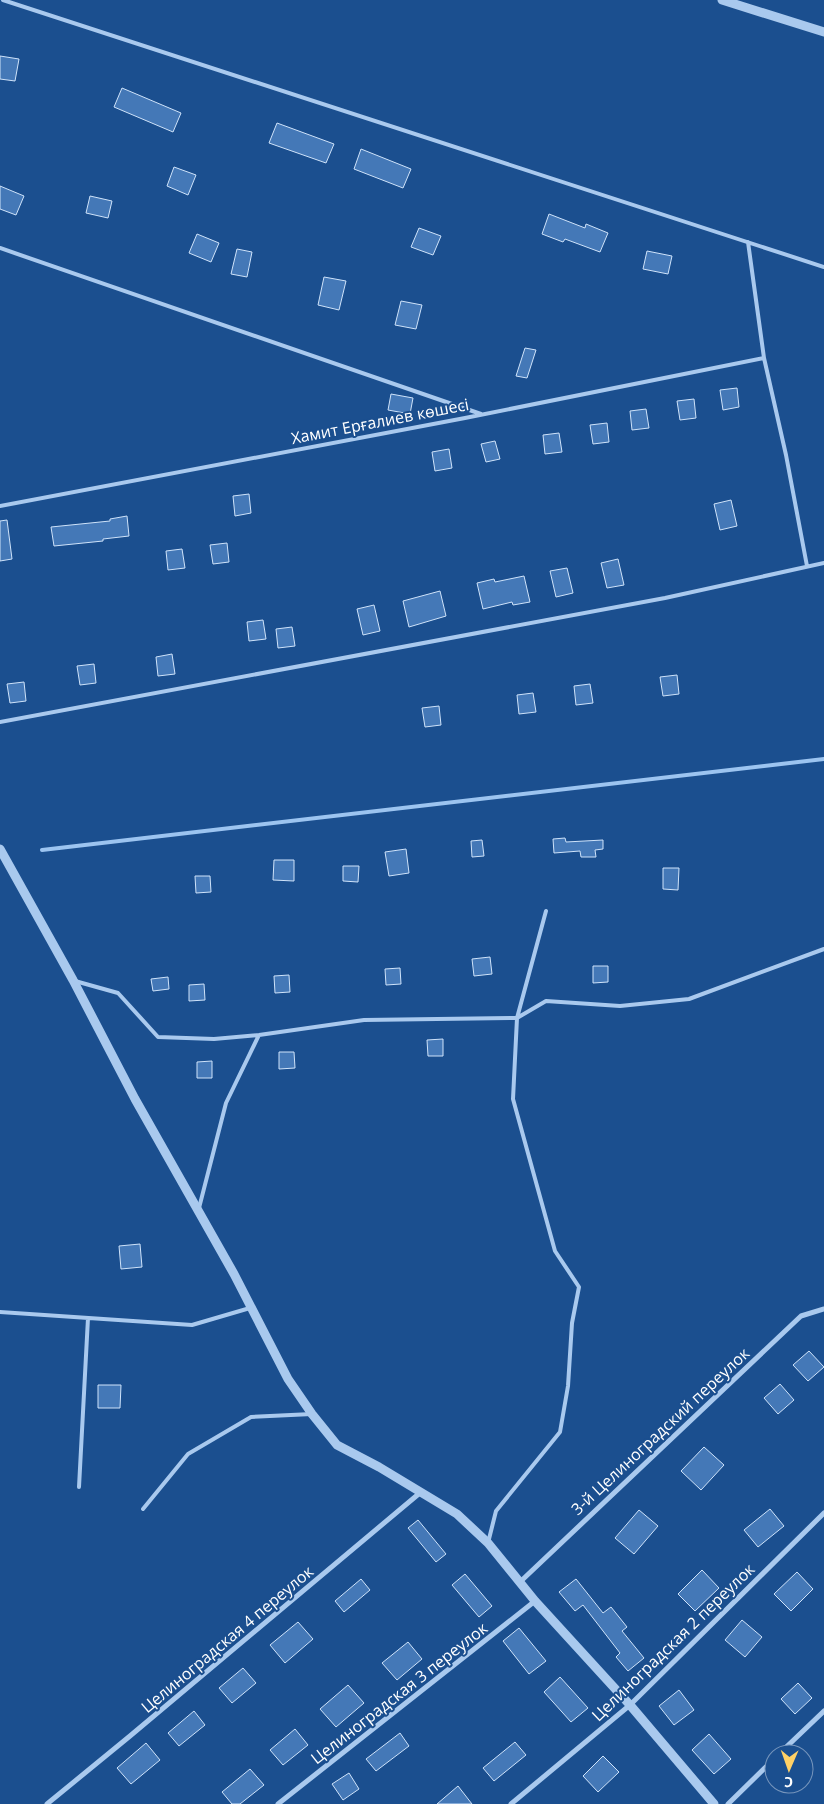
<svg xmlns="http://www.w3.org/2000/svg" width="824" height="1804" font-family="'Open Sans',sans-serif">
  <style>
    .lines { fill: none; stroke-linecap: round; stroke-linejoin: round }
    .stream { stroke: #9cc4f0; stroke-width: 4 }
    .building { fill: #4478b7; stroke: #cfe3fa }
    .service { stroke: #a9c9ee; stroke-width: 4 }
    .minor { stroke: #a9c9ee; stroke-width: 5 }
    .tertiary { stroke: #a9c9ee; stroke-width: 9 }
    .labels { text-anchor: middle; stroke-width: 4; stroke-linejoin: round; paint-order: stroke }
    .street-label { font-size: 16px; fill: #fff; stroke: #1b4f8f }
  </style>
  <rect width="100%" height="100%" fill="#1b4f8f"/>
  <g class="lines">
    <path class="stream" d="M42,850L824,759"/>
  </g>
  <path class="building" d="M0,56L19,59L15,81L0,79Z
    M122,88L181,113L173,132L114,107Z
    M277,123L334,144L326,163L269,143Z
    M361,149L411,169L403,188L354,169Z
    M174,167L196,175L188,195L167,186Z
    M0,186L24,196L16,215L0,209Z
    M90,196L112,201L108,218L86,213Z
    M549,214L585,228L586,224L608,233L600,252L565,239L563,242L542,234Z
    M419,228L441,236L433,255L411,247Z
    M197,234L219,243L211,262L189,253Z
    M237,249L252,252L247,277L231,274Z
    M647,251L672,256L668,274L643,269Z
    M324,277L346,281L339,310L318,305Z
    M401,301L422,305L416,329L395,325Z
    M525,348L536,350L527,378L516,376Z
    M737,388L739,407L723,410L720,390Z
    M391,394L413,398L410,414L388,410Z
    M694,399L696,418L680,420L677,401Z
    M646,409L649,428L632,430L630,411Z
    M607,423L609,442L593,444L590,425Z
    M559,433L562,452L545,454L543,435Z
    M495,441L500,459L486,462L481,444Z
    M449,449L452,468L435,471L432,452Z
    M249,494L251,513L235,516L233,496Z
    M731,500L737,526L720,530L714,504Z
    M127,516L129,536L103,539V541L54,546L51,527L110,521V519Z
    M7,520L12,559L0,561V521Z
    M227,543L229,562L213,564L210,545Z
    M182,549L185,568L168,570L166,551Z
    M618,559L624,585L607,588L601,563Z
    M567,568L573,593L556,597L550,571Z
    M524,576L530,602L513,605L512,602L483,609L477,583L494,579L495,582Z
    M440,591L446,616L409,627L403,601Z
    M374,605L380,631L363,635L357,609Z
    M263,620L266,639L249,641L247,622Z
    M292,627L295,646L278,648L276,629Z
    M172,654L175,674L158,676L156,657Z
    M94,664L96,683L80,685L77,666Z
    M677,675L679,694L663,696L660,677Z
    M24,682L26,701L10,703L7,684Z
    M590,684L593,703L576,705L574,686Z
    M533,693L536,712L519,714L517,695Z
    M439,706L441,725L425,727L422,708Z
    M565,838L566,842L603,840V849L595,850L596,857H581L580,851L554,853L553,839Z
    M482,840L484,856L472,857L471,841Z
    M406,849L409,873L389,876L385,852Z
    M274,860H294V881L273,880Z
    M343,866H359L358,882L343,881Z
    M663,868H679L678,890L663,889Z
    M195,876H210L211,892L196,893Z
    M490,957L492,974L474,976L472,959Z
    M593,966H608V982L593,983Z
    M400,968L401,984L386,985L385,969Z
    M289,975L290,992L275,993L274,976Z
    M168,977L169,989L153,991L151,979Z
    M204,984L205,1000L189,1001V985Z
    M443,1039V1056H428L427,1040Z
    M279,1052H294L295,1068L279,1069Z
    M212,1061V1078H197V1062Z
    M140,1244L142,1267L121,1269L119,1246Z
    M809,1351L824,1367L808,1381L793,1365Z
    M780,1384L794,1400L778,1414L764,1398Z
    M98,1385H121L120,1408H98Z
    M704,1447L724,1465L701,1490L681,1471Z
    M770,1509L784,1526L758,1547L744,1530Z
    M639,1510L658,1526L634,1554L615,1538Z
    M418,1520L446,1554L436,1562L408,1528Z
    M702,1570L719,1588L695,1611L678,1594Z
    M797,1572L813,1589L791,1611L774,1594Z
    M465,1574L492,1606L479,1617L452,1585Z
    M361,1579L370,1590L344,1612L335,1601Z
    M576,1579L603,1613L611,1607L627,1627L622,1631L644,1658L628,1671L616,1657L620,1653L583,1605L575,1611L559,1592Z
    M742,1620L762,1637L745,1657L725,1640Z
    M298,1622L313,1639L285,1663L270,1645Z
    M519,1628L546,1661L529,1674L503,1641Z
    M408,1642L422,1659L397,1680L382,1663Z
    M243,1668L256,1683L232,1703L219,1688Z
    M560,1677L588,1708L571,1722L544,1692Z
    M798,1683L812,1698L795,1714L781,1699Z
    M348,1685L364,1703L336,1727L320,1709Z
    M679,1690L694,1710L674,1725L659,1706Z
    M194,1711L205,1725L179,1746L168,1733Z
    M295,1729L308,1745L283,1765L270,1750Z
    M400,1733L409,1746L376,1771L366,1759Z
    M709,1734L731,1759L714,1774L692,1750Z
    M515,1742L526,1755L494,1781L483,1768Z
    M146,1743L160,1760L131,1784L117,1768Z
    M603,1756L619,1772L598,1792L583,1776Z
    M250,1769L264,1785L240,1804H232L222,1792Z
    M349,1773L359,1789L343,1800L332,1784Z
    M458,1786L472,1804H437Z"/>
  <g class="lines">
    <path class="service" d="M3,0L824,267
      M748,242L764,358L786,455L807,566
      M0,248L481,414
      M0,506L465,418L764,358
      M0,722L665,598L824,563
      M75,981L118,993L158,1037L214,1039L259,1035L364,1020L517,1018L546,1001L620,1006L689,999L824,949
      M199,1208L226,1103L259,1035
      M0,1312L192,1325L250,1308
      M79,1487L88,1318
      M143,1509L188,1454L251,1417L312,1414
      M488,1543L496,1511L560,1432L568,1386L572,1323L579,1287L555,1251L513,1099L517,1018L546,911"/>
    <path class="minor" d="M520,1582L801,1316L824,1309
      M779,1754L824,1711
      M47,1804L130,1736L421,1492
      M278,1804L535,1601
      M511,1804L630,1705L824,1513
      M728,1804L774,1759"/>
    <path class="tertiary" d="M722,0L824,32
      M0,849L73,980L135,1099L234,1274L288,1379L312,1414L337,1445L379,1467L457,1514L488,1543L535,1601L630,1705L714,1804"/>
  </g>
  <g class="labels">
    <g class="street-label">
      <text transform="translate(380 421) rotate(-11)" y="6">Хамит Ерғалиев көшесі</text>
      <text transform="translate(660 1431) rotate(-43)" y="6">3-й Целиноградский переулок</text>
      <text transform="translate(227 1639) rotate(-40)" y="6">Целиноградская 4 переулок</text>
      <text transform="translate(673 1642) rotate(-44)" y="6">Целиноградская 2 переулок</text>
      <text transform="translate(399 1693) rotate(-38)" y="6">Целиноградская 3 переулок</text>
    </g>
  </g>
  <g transform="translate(789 1769) rotate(182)"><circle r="24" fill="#1b4f8f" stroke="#7695bc"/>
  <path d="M0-4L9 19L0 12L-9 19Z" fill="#ffd166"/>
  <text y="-8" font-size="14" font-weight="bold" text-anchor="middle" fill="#ffffff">С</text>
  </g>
</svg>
